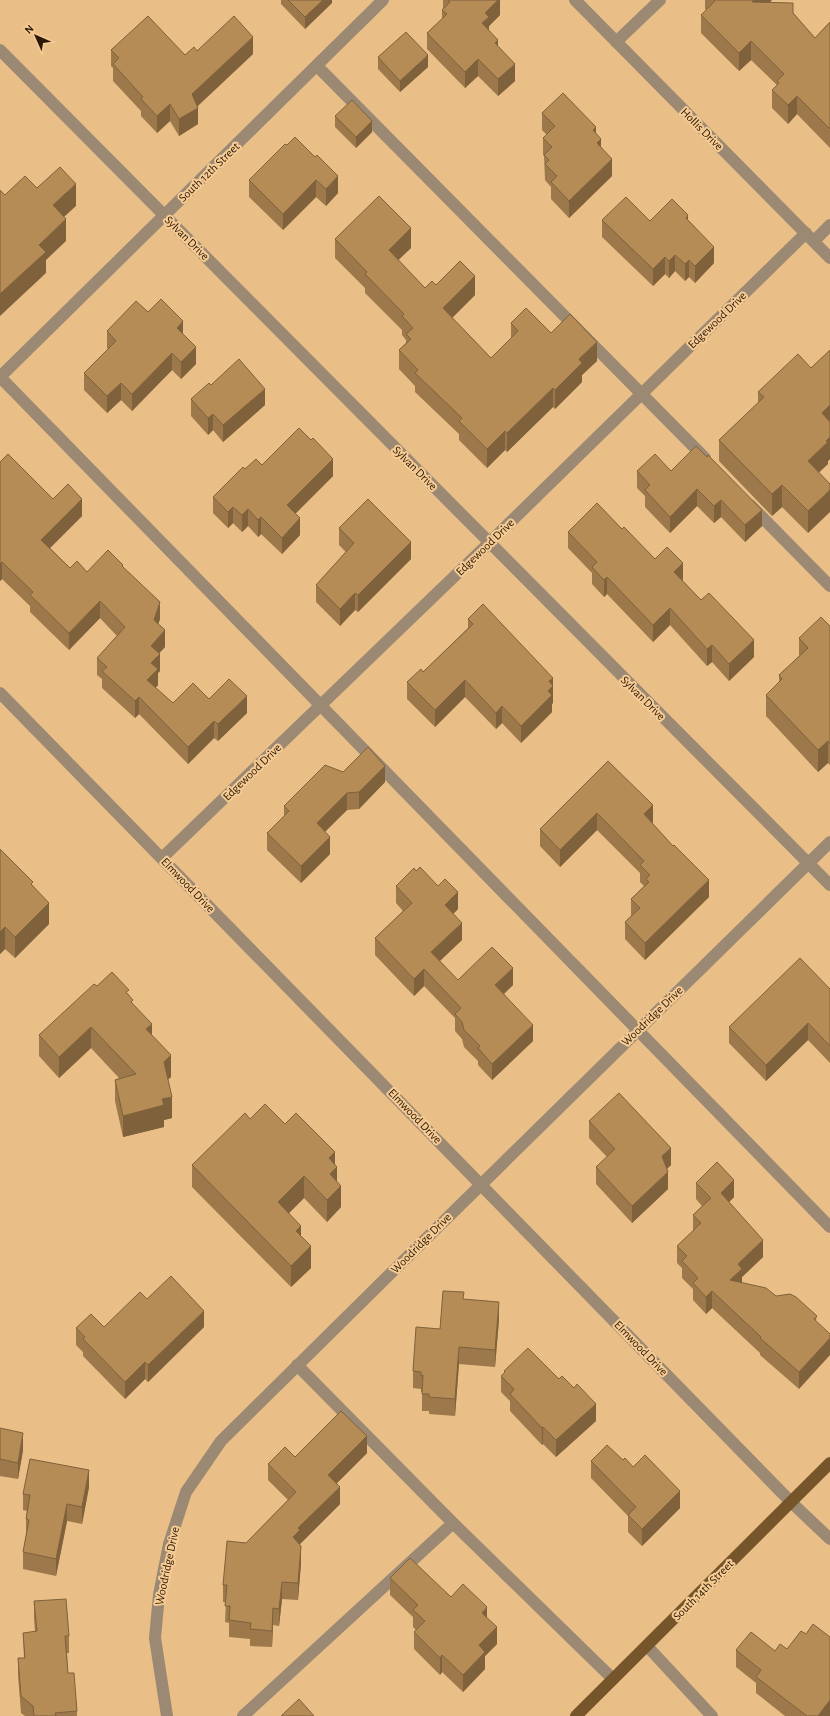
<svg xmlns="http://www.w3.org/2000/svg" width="830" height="1716" font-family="'Alegreya Sans',sans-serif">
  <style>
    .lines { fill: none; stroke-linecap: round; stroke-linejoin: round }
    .minor { stroke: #9b8973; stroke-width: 12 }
    .major { stroke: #76552a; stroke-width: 12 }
    .wall { fill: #9c784a }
    .shaded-wall { fill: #7f613c }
    .building { fill: #b58b56; stroke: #7f613c }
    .labels { text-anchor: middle; stroke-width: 4; stroke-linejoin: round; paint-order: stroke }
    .street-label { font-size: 12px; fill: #291904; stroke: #f7cb94 }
  </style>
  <rect width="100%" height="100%" fill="#e9be87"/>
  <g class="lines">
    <path class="minor" d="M575,0L830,258
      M616,42L660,0
      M0,50L830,885
      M317,66L705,458
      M814,241L830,225
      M0,377L830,1227
      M0,377L383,0
      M750,505L830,586
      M0,693L791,1502L830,1539
      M162,858L489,543L806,233
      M297,1365L453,1523L613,1679
      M647,1646L712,1716
      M167,1716L155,1638L159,1595L169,1544L186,1492L221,1441L387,1277L830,842
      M243,1716L453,1523"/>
    <path class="major" d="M576,1716L830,1463"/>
  </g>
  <path class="wall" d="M281,0H332V3L305,29L281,4Z
    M443,0H500V15L489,26V31L498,46L515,81L498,96L478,76L465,88L427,49V33L442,19V10L443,8Z
    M705,0H772L770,2L793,13L815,38L830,22V148L797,114L788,124L772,108V90L777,85L751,60L739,71L701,33V15L706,10L705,9Z
    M111,50L185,55L197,51L253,54L198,106V124L179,136L170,121L157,133L141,116V111L113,81V68L111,66Z
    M378,57L428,67L400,92L378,69Z
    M542,113L596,133L612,176L569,218L551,199V187L545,180L544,156L543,155V138L547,135L542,130Z
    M335,116L372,132L356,148L335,127Z
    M285,144L338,193L326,206L316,197L283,230L249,197V180Z
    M602,220L688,221L714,263L695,283L689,277L685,281L675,271L669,278L665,274L653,286L602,237Z
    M335,239L411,248L398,260L425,288L436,285L475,295L452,318L491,358L511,338V323L551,333L597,361L582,375V382L555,409L553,407L507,452L505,450L487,468L459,440V434L415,392V386L399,369V350L406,343V340L402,335V330L365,293V288L335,258Z
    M148,312L183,334L196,364L181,379L172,370L132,411L121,400L107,413L84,390V373L108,349L107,348V331Z
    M830,350V459L828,461V464L818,472L808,533L782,507L772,516L719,461V440L758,403V392L811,368Z
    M211,385L265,405L223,442L213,430L208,435L191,416V399Z
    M696,446L762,526L745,542L721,517L714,523L697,506L670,533L645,507V496L637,488V471H671Z
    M0,462L53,499L82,516L50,548L70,568L87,572L123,567L160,619L158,624L165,647L159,653L160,671L158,673V685L155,688L173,703L209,699L247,713L218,741L214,738L188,764L139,714L135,718L102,688V679L97,675V658L117,636L100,618L69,650L30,612V606L2,579L0,581Z
    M262,465L333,476L295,514L300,535L282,554L261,534L258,537L248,526L242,532L233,523L228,528L213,513V497L245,469Z
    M339,528L411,559L358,612L355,610L340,626L316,602V585L346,552L339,545Z
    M622,529L655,559L683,580H682L754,657L729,681L712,662L707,666L670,625L653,642L607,594L604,597L592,584V573L568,548V532Z
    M468,619L553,685V703L552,704V712L521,743L502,723L496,729L465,697L435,727L407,699V682L423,672L468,628Z
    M830,626V765L828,763L818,772L766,716V695L779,682V675L799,656V638Z
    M608,761L653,822L652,823L709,897L645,960L625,939V922L631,916V899L644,886L640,882V873L597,830L560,867L540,846V829Z
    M343,772L385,782L359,809L347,810L325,831L330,854L301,883L267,850V833L284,816V806Z
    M0,849L33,886L49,924L15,958L5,949L0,954Z
    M396,886L458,909L453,914L462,940L440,961L458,980L513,985L504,994L533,1041L492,1080L478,1065V1061L464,1047L462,1039L455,1031V1018L424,986L414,996L375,955V938L403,911L396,903Z
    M97,986L129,995L133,1005L152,1035L171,1077L168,1079L172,1118L164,1120V1127L123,1137L115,1101V1080L119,1078L91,1048L59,1078L39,1056V1035Z
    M830,989V1063L808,1040L766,1081L729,1043V1027Z
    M250,1119L285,1124L337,1181L341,1207L327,1222L304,1198L289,1213L301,1237L311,1268L291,1287L192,1187V1165Z
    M589,1121L671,1165L667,1169L668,1189L632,1223L596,1184V1167L607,1157L589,1138Z
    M696,1183L734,1197L729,1202L763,1257L742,1277V1283L776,1296L817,1316L799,1389L760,1355V1353L712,1308L706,1314L693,1300V1289L682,1278V1268L677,1263V1246L693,1231V1215L702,1206L696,1199Z
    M147,1299L204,1327L148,1382L145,1379L125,1399L83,1356V1352L76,1345V1328L104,1327Z
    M464,1299L499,1319L495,1367L459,1364L455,1416L429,1414V1411H422V1392H421V1389L413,1388V1371L440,1329Z
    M504,1371L596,1421L556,1457L543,1444L542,1445L510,1411V1401L501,1392V1376L504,1374Z
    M0,1428L23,1450L18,1479L0,1476Z
    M367,1453L337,1483L340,1504L300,1544L301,1563L298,1600L282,1599L279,1626L273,1625L272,1647L250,1646V1639L229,1637V1623L225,1622L226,1602H223V1585L246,1543L288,1500L268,1480V1464L295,1457Z
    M623,1460L633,1467L680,1508L642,1546L628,1532V1516L591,1478V1461Z
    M89,1487L82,1524L67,1521L56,1576L23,1569V1552L26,1536V1519L27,1511L23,1510V1494Z
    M390,1578L451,1597L487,1618L497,1644L485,1656V1669L463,1692L442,1672L440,1675L414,1649V1632L416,1630L413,1627V1617L390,1595Z
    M34,1601L69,1636V1653H67L68,1673L77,1711V1716H25L21,1713L18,1675V1658H24L23,1633L35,1632L34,1618Z
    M806,1634L830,1716H785L756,1693V1683L736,1667V1650L775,1651L787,1649Z"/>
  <path class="shaded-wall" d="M323,0H332V3L305,29V17Z
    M498,0H500V15L489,26V33L482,23L485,13Z
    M754,0H772L752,20V2Z
    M253,37V54L192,111V94Z
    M498,40V57L495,43Z
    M751,41V60L739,71V53Z
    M428,55V67L400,92V81Z
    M478,59V76L465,88V72Z
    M515,64V81L498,96V79Z
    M797,96V114L788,124V105Z
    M170,104V121L157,133V116Z
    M198,108V124L179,136V119Z
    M372,121V132L356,148V137Z
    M596,127V143L593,130Z
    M601,139V156L597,143Z
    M612,159V176L569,218V201Z
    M338,176V193L326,206V189Z
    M316,180V197L283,230V214Z
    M76,184V206L53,227V205Z
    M688,215V232L686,218Z
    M66,219V241L46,260V273L0,316V294L39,245Z
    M411,228V248L389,269V250Z
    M714,247V263L695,283V266Z
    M675,255V271L669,278V261Z
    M665,257V274L653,286V269Z
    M689,260V277L685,281V264Z
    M475,276V295L443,327V308Z
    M183,321V338L177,328Z
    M597,342V361L582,375V382L555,409V390L579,359Z
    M196,347V364L181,379V362Z
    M172,353V370L132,411V394Z
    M121,383V400L107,413V396Z
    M553,388V407L507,452V433Z
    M265,389V405L223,442V425Z
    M830,405V427L822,413Z
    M213,414V430L208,435V418Z
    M505,431V450L487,468V449Z
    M830,437V459L828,461V464L808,483V461Z
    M333,459V476L287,522V505Z
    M782,485V507L772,516V494Z
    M697,489V506L670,533V517Z
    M830,490V512L808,533V511Z
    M82,499V516L41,557V540Z
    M721,500V517L714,523V506Z
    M233,507V523L228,528V512Z
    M248,509V526L242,532V515Z
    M762,510V526L745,542V525Z
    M261,517V534L258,537V520Z
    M300,518V535L282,554V538Z
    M411,542V559L358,612V595Z
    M2,562V579L0,581V564Z
    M683,563V580L674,588V572Z
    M607,577V594L604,597V580Z
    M355,593V610L340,626V609Z
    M100,601V618L69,650V633Z
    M160,602V619L154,637V620Z
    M670,608V625L653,642V625Z
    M165,630V647L151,662V646Z
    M754,640V657L729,681V664Z
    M712,645V662L707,666V649Z
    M160,654V671L158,673V685L147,697V680L151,663Z
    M553,678V703L552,704V712L521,743V726L549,681Z
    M465,680V697L435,727V710Z
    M247,696V713L218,741V724Z
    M139,697V714L135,718V701Z
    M502,706V723L496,729V713Z
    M214,721V738L188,764V747Z
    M828,741V763L818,772V750Z
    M385,766V782L359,809V792Z
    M347,793V810L317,840V823Z
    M653,805V822L644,831V814Z
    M597,813V830L560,867V850Z
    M330,837V854L301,883V866Z
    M709,880V897L645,960V943Z
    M458,892V909L445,922V905Z
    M49,903V924L15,958V937Z
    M462,923V940L431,969V952Z
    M5,927V949L0,954V932Z
    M513,968V985L495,1002V985Z
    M424,969V986L414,996V979Z
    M808,1023V1040L766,1081V1065Z
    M152,1024V1046L146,1029Z
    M533,1025V1041L492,1080V1064Z
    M91,1027V1048L59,1078V1057Z
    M171,1055V1077L164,1083V1062Z
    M172,1097V1118L164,1120V1127L123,1137V1116L162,1099Z
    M671,1148V1165L662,1173V1156Z
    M335,1152V1169L337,1167V1189L330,1196L329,1158Z
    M668,1172V1189L632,1223V1206Z
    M304,1176V1198L278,1224V1202Z
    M734,1180V1197L721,1210V1193Z
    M341,1186V1207L327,1222V1200Z
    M301,1226V1247L296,1231Z
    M763,1240V1257L742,1277V1286L730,1280L738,1264Z
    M311,1246V1268L291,1287V1266Z
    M712,1291V1308L706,1314V1297Z
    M499,1302V1319L495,1367V1350Z
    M204,1311V1327L148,1382V1365Z
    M830,1338V1355L799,1389V1372Z
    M459,1347V1364L455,1416V1399Z
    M145,1362V1379L125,1399V1382Z
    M596,1404V1421L556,1457V1440Z
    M543,1427V1444L542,1445V1428Z
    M23,1433V1450L18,1479V1463Z
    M367,1436V1453L328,1492V1475Z
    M89,1470V1487L82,1524V1507Z
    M340,1487V1504L300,1544V1547L293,1537L298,1528Z
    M680,1491V1508L642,1546V1529Z
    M67,1504V1521L56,1576V1559Z
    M301,1546V1563L298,1600V1583Z
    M282,1582V1599L279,1626V1609Z
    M487,1607V1624L482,1613Z
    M273,1608V1625L272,1647V1631Z
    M497,1627V1644L485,1656V1669L463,1692V1675L479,1645Z
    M442,1655V1672L440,1675V1658Z
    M830,1700V1716H818Z"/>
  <path class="building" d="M288,0H323L305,17Z
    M448,0H498L485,13L489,17L482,23L498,40L495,43L515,64L498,79L478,59L465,72L427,33L447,14L442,10L450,2Z
    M714,0H754L752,2L793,3V13L815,38L830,22V129L797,96L788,105L772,90L779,83L777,81L784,74L751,41L739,53L701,15L715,1Z
    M148,16L185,55L194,47L197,51L234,16L253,37L192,94L198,108L179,119L170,104L157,116L141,99L143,97L113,64L119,58L111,50Z
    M406,32L428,55L400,81L378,57Z
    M563,93L596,127L593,130L601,139L597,143L612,159L569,201L551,182L557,176L545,164L549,160L544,155L552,147L543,138L555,126L542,113Z
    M352,100L372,121L356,137L335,116Z
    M295,137L315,157L317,155L338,176L326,189L316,180L283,214L249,180L285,144L287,145Z
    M60,167L76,184L53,205L66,219L39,245L46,252L0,294V190L5,195L25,176L37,188Z
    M379,196L411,228L389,250L425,288L432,281L436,285L460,261L475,276L443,308L491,358L518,331L511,323L526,308L551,333L570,314L597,342L579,359L582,363L555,390L553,388L507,433L505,431L487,449L459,421L462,418L415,373L418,370L399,350L411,339L406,334L413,328L402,316L404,314L365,274L367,272L335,239Z
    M626,197L650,221L672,199L688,215L686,218L714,247L695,266L689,260L685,264L675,255L669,261L665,257L653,269L602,220Z
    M161,299L183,321L177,328L196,347L181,362L172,353L132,394L121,383L107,396L84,373L116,341L107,331L136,301L148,312Z
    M830,350V405L822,413L830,422V437L826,441L828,442L808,461L830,484V490L808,511L782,485L772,494L719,440L764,397L758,392L798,354L811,368Z
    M239,359L265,389L223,425L213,414L208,418L191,399L209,383L211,385Z
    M299,428L311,440L313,438L333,459L287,505L300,518L282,538L261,517L258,520L248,509L242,515L233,507L228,512L213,497L243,467L245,469L256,459L262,465Z
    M696,446L707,457L708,455L762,510L745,525L721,500L714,506L697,489L670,517L645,490L650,485L637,471L655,454L671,471Z
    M8,454L53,499L68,484L82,499L41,540L70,568L77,561L87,572L108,550L123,565L122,566L160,602L154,620L165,630L151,646L160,654L151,663L158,669L147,680L173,703L193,683L209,699L229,679L247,696L218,724L214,721L188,747L139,697L135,701L102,671L107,667L97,658L125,627L100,601L69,633L30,595L33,592L2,562L0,564V462Z
    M368,499L411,542L358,595L355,593L340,609L316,585L354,543L339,528Z
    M597,503L622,529L624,527L655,559L667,547L683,563L674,572L701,600L709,593L754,640L729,664L712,645L707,649L670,608L653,625L607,577L604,580L592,567L597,562L568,532Z
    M483,604L553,678L549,681L553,686L548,691L552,695L521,726L502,706L496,713L465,680L435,710L407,682L421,669L423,672L473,624L468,619Z
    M821,617L830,626V744L828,741L818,750L766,695L782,679L779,675L808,648L799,638Z
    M368,747L385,766L359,792L347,793L317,823L330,837L301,866L267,833L289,811L284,806L325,765L343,772Z
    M608,761L653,805L644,814L673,846L674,845L709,880L645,943L625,922L640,908L631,899L649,882L646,879L650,875L640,865L644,861L597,813L560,850L540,829Z
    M0,849L33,882L31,884L49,903L15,937L5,927L0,932Z
    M420,867L438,886L445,879L458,892L445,905L462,923L431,952L458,980L492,947L513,968L495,985L533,1025L492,1064L478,1048L480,1046L464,1030L462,1022L455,1014L461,1008L424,969L414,979L375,938L412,903L396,886L414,868L416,871Z
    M800,958L830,989V1046L808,1023L766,1065L729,1027Z
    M112,972L129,990L126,992L133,1000L131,1002L152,1024L146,1029L171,1055L164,1062L172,1097L162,1099L164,1105L123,1116L115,1080L136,1074L91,1027L59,1057L39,1035L94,984L97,986Z
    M619,1093L671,1148L662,1156L668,1172L632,1206L596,1167L615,1149L589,1121Z
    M265,1104L285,1124L296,1113L335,1152L329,1158L337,1167L330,1174L341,1186L327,1200L304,1176L278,1202L301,1226L296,1231L311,1246L291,1266L192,1165L245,1113L250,1119Z
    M717,1162L734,1180L721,1193L763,1240L738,1264L742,1269L730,1280L766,1288L776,1296L790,1294L796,1297L817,1316L814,1319L830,1334V1338L799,1372L760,1338L761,1337L712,1291L706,1297L693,1283L698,1278L682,1261L687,1256L677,1246L701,1223L693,1215L711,1198L696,1183Z
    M171,1276L204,1311L148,1365L145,1362L125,1382L83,1339L85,1337L76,1328L91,1314L104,1327L140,1292L147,1299Z
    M443,1291L464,1292L463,1299L499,1302L495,1350L459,1347L455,1399L429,1397V1394H422L423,1375L421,1376V1372L413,1371L416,1327L440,1329Z
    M528,1348L559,1379L562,1376L574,1388L577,1384L596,1404L556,1440L543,1427L542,1428L510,1394L514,1389L501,1376L505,1372L504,1371Z
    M341,1411L367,1436L328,1475L340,1487L298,1528L300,1530L293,1537L301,1546L298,1583L282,1582L279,1609L273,1608L272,1631L250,1629L251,1623L229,1620L230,1606H225L227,1585H223L227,1541L246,1543L296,1492L268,1464L285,1447L295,1457Z
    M0,1428L23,1433L18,1463L0,1459Z
    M607,1445L623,1460L625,1458L633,1467L645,1455L680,1491L642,1529L628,1515L636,1507L591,1461Z
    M30,1459L89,1470L82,1507L67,1504L56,1559L23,1552L29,1520L26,1519L30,1495L23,1494Z
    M410,1558L451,1597L463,1584L487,1607L482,1613L497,1627L479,1645L485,1652L463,1675L442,1655L440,1658L414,1632L425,1621L413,1610L418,1605L390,1578Z
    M66,1599L69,1636H65L68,1673H74L77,1711L55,1713L56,1716H34L33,1706L21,1696L18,1658H25L23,1633L37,1631L34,1601Z
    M813,1624L830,1637V1700L818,1716H807L756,1677L761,1670L736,1650L751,1632L775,1651L780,1644L787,1649L801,1631L806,1634Z
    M299,1699L314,1716H281Z"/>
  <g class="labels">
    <g class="street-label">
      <text transform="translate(702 129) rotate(45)" y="4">Hollis Drive</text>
      <text transform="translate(209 172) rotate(-44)" y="4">South 12th Street</text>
      <text transform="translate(187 238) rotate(45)" y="4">Sylvan Drive</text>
      <text transform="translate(717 320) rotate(-44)" y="4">Edgewood Drive</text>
      <text transform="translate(415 468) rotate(45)" y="4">Sylvan Drive</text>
      <text transform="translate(485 547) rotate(-44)" y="4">Edgewood Drive</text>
      <text transform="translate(643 698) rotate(45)" y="4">Sylvan Drive</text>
      <text transform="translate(252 772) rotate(-44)" y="4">Edgewood Drive</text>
      <text transform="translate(188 885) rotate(46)" y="4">Elmwood Drive</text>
      <text transform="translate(652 1016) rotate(-44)" y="4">Woodridge Drive</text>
      <text transform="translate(415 1116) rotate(46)" y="4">Elmwood Drive</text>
      <text transform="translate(421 1243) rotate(-45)" y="4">Woodridge Drive</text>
      <text transform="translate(641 1348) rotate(46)" y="4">Elmwood Drive</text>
      <text transform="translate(167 1566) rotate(-78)" y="4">Woodridge Drive</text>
      <text transform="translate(703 1590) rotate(-45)" y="4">South 14th Street</text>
    </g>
  </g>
  <g transform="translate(36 36) rotate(315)" stroke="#f7cb94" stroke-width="3" paint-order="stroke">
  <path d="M0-3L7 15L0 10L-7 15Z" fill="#291904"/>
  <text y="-6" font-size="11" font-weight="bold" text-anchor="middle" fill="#291904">N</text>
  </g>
</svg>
